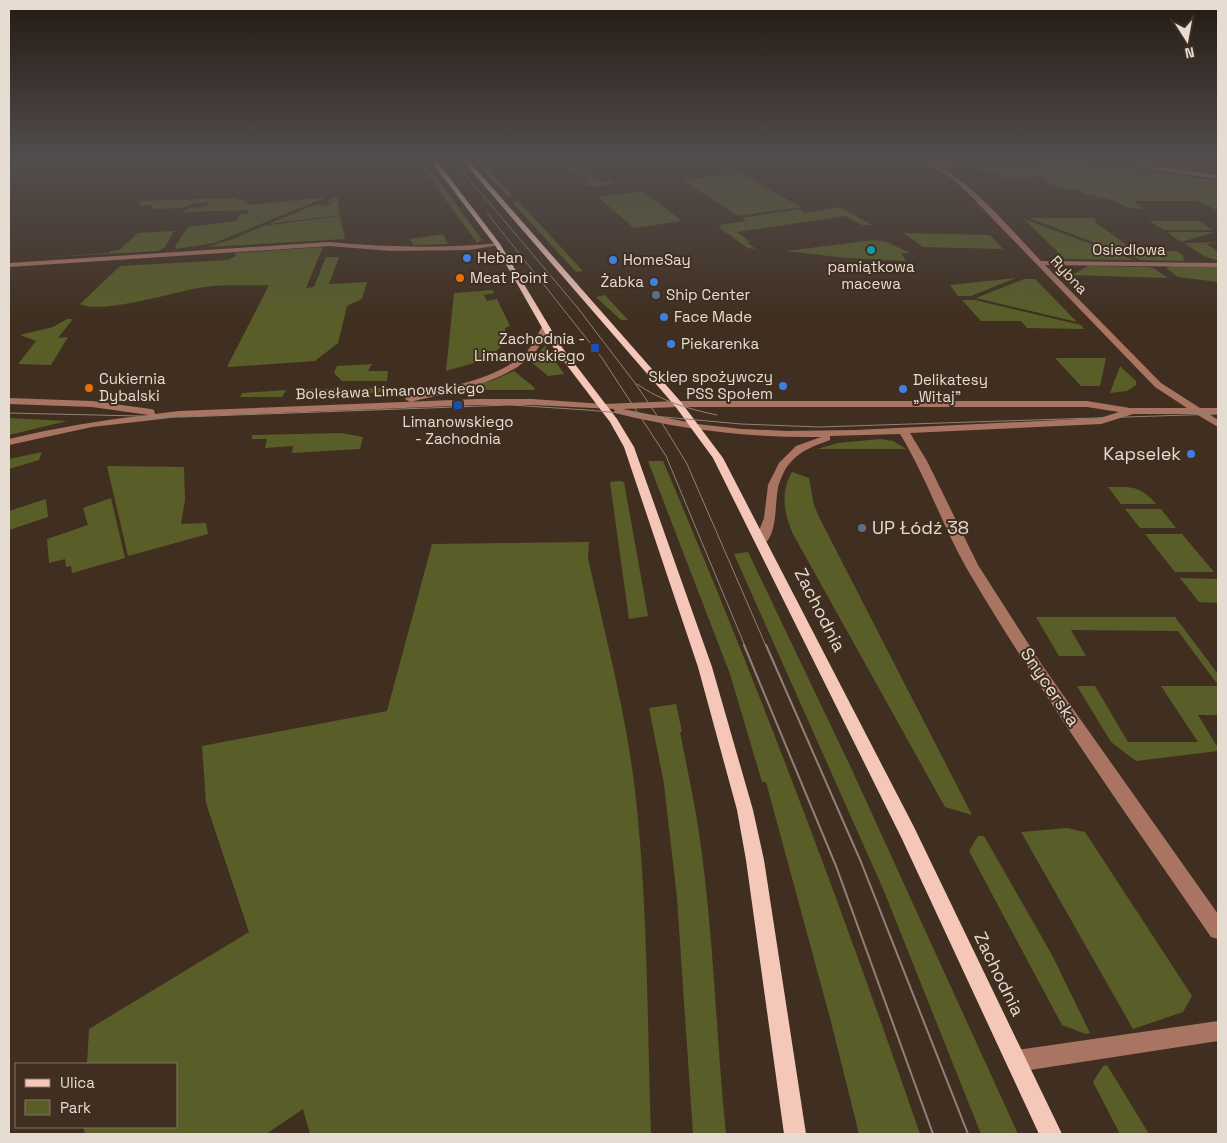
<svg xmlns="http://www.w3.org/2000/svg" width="1227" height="1143" font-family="'Space Grotesk',sans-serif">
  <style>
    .green { fill: #595e28 }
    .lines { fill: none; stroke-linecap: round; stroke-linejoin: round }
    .minor { fill: #a97462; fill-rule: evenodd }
    .major { fill: #f4c7b9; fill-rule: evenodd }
    .tram-far1 { stroke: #908276; stroke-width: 1 }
    .tram { stroke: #908276; stroke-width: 2 }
    .culture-dot { fill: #0f9aa8; stroke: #402f20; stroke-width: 2 }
    .shop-dot { fill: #3f7fe0; stroke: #402f20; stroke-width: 2 }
    .food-dot { fill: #e8710a; stroke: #402f20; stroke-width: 2 }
    .service-dot { fill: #5c6f8a; stroke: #402f20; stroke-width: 2 }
    .transit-dot { fill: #1a4fb4; stroke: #402f20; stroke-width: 2 }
    .labels { text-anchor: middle; stroke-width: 4; stroke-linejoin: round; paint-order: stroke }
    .far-street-label { font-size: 15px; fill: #e7dcd2; stroke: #402f20 }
    .far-poi-label { font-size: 15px; fill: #e7dcd2; stroke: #402f20; text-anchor: start }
    .poi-label { font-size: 18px; fill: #e7dcd2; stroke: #402f20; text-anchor: end }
    .street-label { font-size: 18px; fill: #e7dcd2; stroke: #402f20 }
  </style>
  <rect width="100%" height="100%" fill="#402f20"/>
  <path class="green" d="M417,160H424L482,240L477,243Z
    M474,160H480L514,197L507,196Z
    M593,160L600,163L575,168L601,182L612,180L615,183L613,184L594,187L582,184L590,182L572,170L571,168L575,166L573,161Z
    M1058,161H1075L1218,181V211L1199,201H1133L1144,209L1129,208L1115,201L1084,193L1078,189H1060L1041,176L1003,177L987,169H966Z
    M740,173L801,207L738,216L683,180Z
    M643,191L682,221L634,228L598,197Z
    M327,197L214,243L176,249L175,246L188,227L236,221L240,214H247L248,210L183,212L189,208L206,207L209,202L194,203L181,208L151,209L153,205L140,206L141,201L234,198L236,200L243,199L250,205Z
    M337,197L340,215L268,224L317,204L325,206L332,203L327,201Z
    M518,201L583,271L576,272L513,203Z
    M840,207L872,225H862L846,216L737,232L750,242L747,243L756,249L748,248L721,229L719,225L747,221L742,218L799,209L805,213Z
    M340,216L345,239L207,247L233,239L263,226Z
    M1029,218H1094L1097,221L1095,222L1135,251L1143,254H1166L1163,251H1176L1183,255L1184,261L1141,260Z
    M1024,219L1134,260L1065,259Z
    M1149,221H1199L1213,230H1164Z
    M174,231L165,247L159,251L33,258L109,253L111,251L119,250L138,233Z
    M1167,232H1215L1181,242Z
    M903,233L990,235L1003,249L923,247Z
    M443,234L448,244L413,245L410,239Z
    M873,240L887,242L910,253H901L906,261L846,258L786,251Z
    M1218,242L1206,244L1218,251V261L1204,256L1184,243Z
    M323,247L306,288L314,287L326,257H339L329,284L367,282L362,299L347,306L338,343L315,361L227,367L269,285C248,286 225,284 204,287C177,291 101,315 80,304L120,266L228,260L236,256L235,253Z
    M1088,266L1149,267L1155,269L1168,278L1072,275Z
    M1171,266L1218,267V282L1178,277L1166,268Z
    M1016,278L971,296H958L950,285Z
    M1024,279H1035L1077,322L976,298Z
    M493,290L494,293L484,295L487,301L497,299L510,326L505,328C510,358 467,364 446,371L454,293Z
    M605,295L628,320H621L596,297Z
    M962,300H975L1081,325L1084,329L1027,328L1021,321H981Z
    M67,319H73L58,338L68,337L51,365L18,364L36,341L20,335L53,327Z
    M545,346L564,374L548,376L530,361Z
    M1055,358H1106L1100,386H1081Z
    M372,364L368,371H388L387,381H342L334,373L337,366Z
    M1120,366L1136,381V385L1127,391L1110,393Z
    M514,371L535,388L534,390H463L464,388L494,380Z
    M403,388L402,391L300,397L304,389Z
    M286,390L282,397H240L242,393Z
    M10,418L67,421L9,435Z
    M341,433L363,437L360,449L292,453L293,446L265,448L267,439H252V435Z
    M880,439L893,441L906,449H817L838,443Z
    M42,452L39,460L9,469V459Z
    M648,461H663C757,682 842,907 920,1134H859L830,1018L766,782H762L730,674Z
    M107,466L184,467L185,500L181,524L206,523L208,534L128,556Z
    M792,472L809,478L814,505L819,517L972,815L945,807L793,534C784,513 780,493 792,472Z
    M620,481L624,482L648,616L629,619L610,482Z
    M1108,487C1131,487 1140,485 1156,504H1121Z
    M111,498L125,558L72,573L71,566L66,567L65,559L49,563L47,539L88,525L83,508Z
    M46,499L48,517L9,530V511Z
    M1125,509H1161L1176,528H1140Z
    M1145,534H1182L1214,572H1175Z
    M589,542L588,558C605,635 626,712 635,791C648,904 647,1020 651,1134H310L303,1109L266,1134H85L83,1127H176V1064H87L89,1029L249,932L206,803L202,746L387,711L432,544Z
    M748,552L852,770L1018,1134H981L884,891L734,554Z
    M1180,578L1218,579V603L1199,602Z
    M1036,617H1175L1218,674V685L1178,631L1071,630L1086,656H1059Z
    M1077,686H1095L1128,742H1198L1161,686H1218V715H1198L1218,748V751L1136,761L1111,742Z
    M676,704L682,732H680C687,768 695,804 700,840C714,938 716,1036 726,1134H693L677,898L664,784L649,708Z
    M1067,828L1085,832L1192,996L1183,1012L1133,1029L1021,832Z
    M978,836H984L1052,955L1090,1033L1086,1034L1062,1025L969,851Z
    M1107,1065L1149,1134H1120L1093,1082L1103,1066Z"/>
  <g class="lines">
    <path class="minor" d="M917,160H924L933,164L1003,160L939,167C974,184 1013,232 1041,261L1218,263V267L1045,265L1161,383L1200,408H1218V414H1209L1218,420V427L1196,414H1133L1101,424L910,433L927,461L978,565L1042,665L1218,914V939L1211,937C1128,816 1042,696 967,569C942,525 927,478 900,434L830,436V440C814,446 801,450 790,463C785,468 781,478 779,484C774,498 779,540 761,545L755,541L764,518L768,485L779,463L796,446L821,437C751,438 683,430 615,413L614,409L532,405H478L179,417L92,427L9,445V439C55,428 101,420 149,415L92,407L9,404V398L92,401L151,409L154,410L155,414L179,411L478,399H532L603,404L678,401H1087L1130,408H1187L1155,387L967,192L949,176ZM678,407H1087L1119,412L1100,418L856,430L788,431L742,429L697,424L623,409Z
      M1092,160H1106L1218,175V179Z
      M329,242C386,247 441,249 498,243L501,245L469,250L391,251L329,246L9,267V263Z
      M543,325L550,327C545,336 541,346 534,353C507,383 448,393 410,402L405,399L407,397C444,388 503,379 529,349C535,342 538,333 543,325Z
      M1218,1021V1041L1017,1072L1009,1069L1006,1061L1009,1053L1017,1050Z"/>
    <path class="major" d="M430,160H436L500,244L561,346L617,419L634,447L712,667L753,810L764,860L806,1134H784L746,860L737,810L698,667L624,447L610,422L553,347L495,245Z
      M462,160H468L681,402L723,458L914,827L1062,1134H1039L902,839L713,458L675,406Z"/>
    <path class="tram-far1" d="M453,160L577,307L635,383L662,423L687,464L766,646
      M9,163L11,160
      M487,213L602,358L666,456L745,646
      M637,384C661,401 688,409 717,415
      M9,413L182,417L510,405L587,410L741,424L819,427L1218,414"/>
    <path class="tram" d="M744,645L836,866L933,1134
      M766,645L861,862L968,1134"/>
  </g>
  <linearGradient id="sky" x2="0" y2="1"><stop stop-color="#231a12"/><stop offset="0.5" stop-color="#534d4e"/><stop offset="1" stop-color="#534d4e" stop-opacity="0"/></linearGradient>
  <rect width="1227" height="320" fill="url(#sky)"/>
  <circle class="culture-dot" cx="871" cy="250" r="5"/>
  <g class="shop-dot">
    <circle cx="467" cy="258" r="5"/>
    <circle cx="613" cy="260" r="5"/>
    <circle cx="654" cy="282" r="5"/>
    <circle cx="664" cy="317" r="5"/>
    <circle cx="671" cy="344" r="5"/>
    <circle cx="783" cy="386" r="5"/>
    <circle cx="903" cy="389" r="5"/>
    <circle cx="1191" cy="454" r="5"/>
  </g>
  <g class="food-dot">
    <circle cx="460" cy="278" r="5"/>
    <circle cx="89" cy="388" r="5"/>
  </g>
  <g class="service-dot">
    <circle cx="656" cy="295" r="5"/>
    <circle cx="862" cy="528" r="5"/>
  </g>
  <g class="transit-dot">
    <rect x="590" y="343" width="10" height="10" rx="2.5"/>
    <rect x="453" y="400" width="10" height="10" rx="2.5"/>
  </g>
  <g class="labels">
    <g class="far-street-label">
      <text x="1129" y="255">Osiedlowa</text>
      <text transform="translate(1069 275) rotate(47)" y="5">Rybna</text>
      <text transform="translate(390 391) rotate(-2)" y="5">Bolesława Limanowskiego</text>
    </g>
    <g class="far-poi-label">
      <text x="477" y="263">Heban</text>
      <text x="623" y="265">HomeSay</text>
      <text x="871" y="272" text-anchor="middle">pamiątkowa<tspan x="871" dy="17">macewa</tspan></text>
      <text x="470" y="283">Meat Point</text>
      <text x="644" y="287" text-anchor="end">Żabka</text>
      <text x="666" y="300">Ship Center</text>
      <text x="674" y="322">Face Made</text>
      <text x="585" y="344" text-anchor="end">Zachodnia -<tspan x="585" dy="17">Limanowskiego</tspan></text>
      <text x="681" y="349">Piekarenka</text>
      <text x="773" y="382" text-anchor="end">Sklep spożywczy<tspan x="773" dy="17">PSS Społem</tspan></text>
      <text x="99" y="384">Cukiernia<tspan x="99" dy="17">Dybalski</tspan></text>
      <text x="913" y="385">Delikatesy<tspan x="913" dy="17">„Witaj”</tspan></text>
      <text x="458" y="427" text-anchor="middle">Limanowskiego<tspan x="458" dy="17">- Zachodnia</tspan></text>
    </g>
    <g class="poi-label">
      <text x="1181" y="460">Kapselek</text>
      <text x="872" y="534" text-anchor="start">UP Łódź 38</text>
    </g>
    <g class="street-label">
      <text transform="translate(820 610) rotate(63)" y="6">Zachodnia</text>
      <text transform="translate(1050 687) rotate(56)" y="6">Snycerska</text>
      <text transform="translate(999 974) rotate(64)" y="6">Zachodnia</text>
    </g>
  </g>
  <rect width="1227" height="1143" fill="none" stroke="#e7dcd2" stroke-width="20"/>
  <rect x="15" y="1063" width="162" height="65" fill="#402f20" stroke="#837467"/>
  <rect x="25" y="1079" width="25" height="8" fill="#f4c7b9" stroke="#837467"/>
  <text x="60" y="1088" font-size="15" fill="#e7dcd2">Ulica</text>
  <rect x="25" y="1100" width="25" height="15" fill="#595e28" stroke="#837467"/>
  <text x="60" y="1113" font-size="15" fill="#e7dcd2">Park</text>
  <g transform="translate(1187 40) rotate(169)" stroke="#402f20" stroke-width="4" paint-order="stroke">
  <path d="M0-4L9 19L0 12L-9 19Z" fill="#e7dcd2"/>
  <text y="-8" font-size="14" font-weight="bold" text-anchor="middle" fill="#e7dcd2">N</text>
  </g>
</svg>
